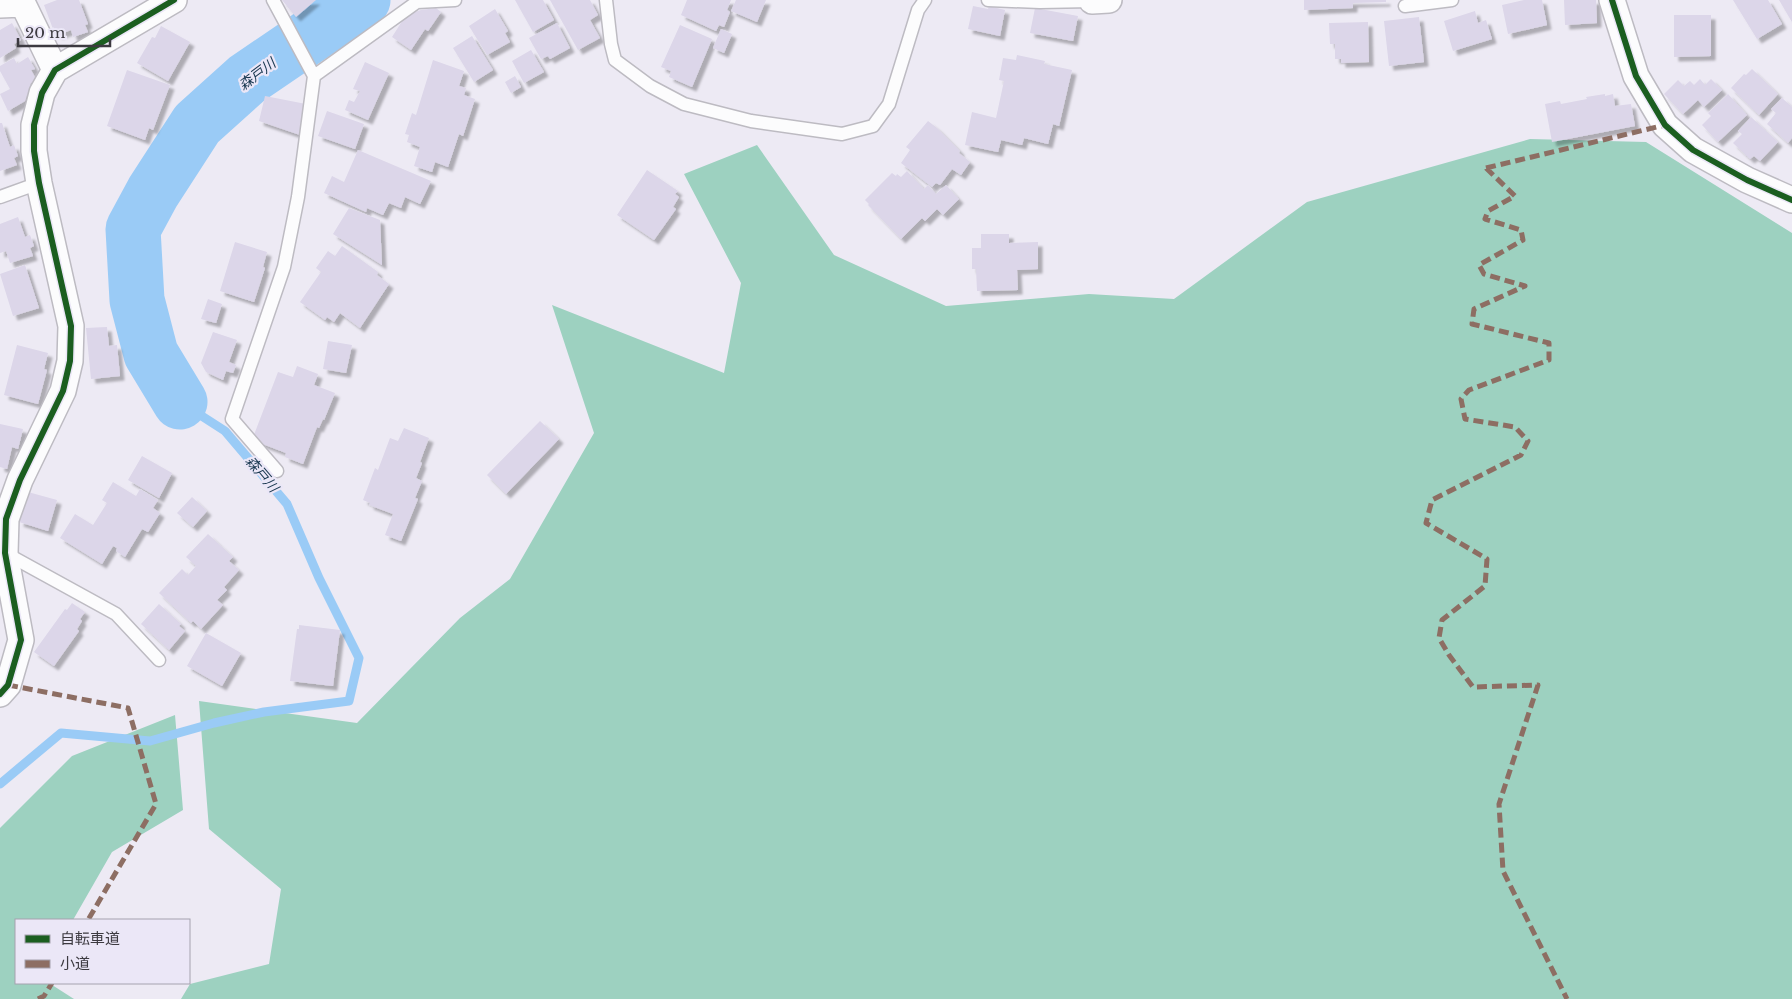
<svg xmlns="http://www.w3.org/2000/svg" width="1792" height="999" font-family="'Libre Baskerville','Noto Sans JP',serif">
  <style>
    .forest { fill: #9dd1c0 }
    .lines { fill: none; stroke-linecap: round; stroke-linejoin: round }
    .stream { stroke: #9acbf6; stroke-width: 9 }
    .river { stroke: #9acbf6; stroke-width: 55 }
    .building { fill: #dcd6e9; filter: url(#shadow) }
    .service-casing { stroke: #bdbbc2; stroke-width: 15 }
    .minor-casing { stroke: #bdbbc2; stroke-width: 28 }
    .service { stroke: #fcfcfd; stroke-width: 12 }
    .minor { stroke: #fcfcfd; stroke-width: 25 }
    .quiet { stroke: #8d6e63; stroke-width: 5; stroke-dasharray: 10 5; stroke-linecap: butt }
    .cycleway-casing { stroke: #ebe7f7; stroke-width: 9 }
    .cycleway { stroke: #1b5e20; stroke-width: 6 }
    .labels { text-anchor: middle; stroke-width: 4.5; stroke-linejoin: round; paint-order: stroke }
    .water-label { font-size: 14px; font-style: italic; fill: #18374f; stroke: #ebe7f7 }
  </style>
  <defs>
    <filter id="shadow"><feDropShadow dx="4.5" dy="4.5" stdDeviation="1" flood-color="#0004"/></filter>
  </defs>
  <rect width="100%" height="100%" fill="#edeaf4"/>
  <path class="forest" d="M1530,139L1646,142L1792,233V999H181L190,984L269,964L281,889L209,829L199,701L357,723L460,618L510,579L594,433L552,305L724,373L741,283L684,174L757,145L834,255L946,306L1089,294L1174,299L1307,202Z
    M175,715L183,810L112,852L73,920H16V983H49L74,999H0V828L72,756Z"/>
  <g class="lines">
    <path class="stream" d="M0,784L61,733L150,741L214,723L264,712L349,701L359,658L319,578L287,504L225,431L180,402"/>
    <path class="river" d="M180,402L151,354L137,300L133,229L153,192L197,124L247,79L363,0"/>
  </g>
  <path class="building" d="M57,0H79L88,24L85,25L88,32L73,37L71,30L58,35L56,28L53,29L44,5Z
    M282,0H316L296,17Z
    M515,0H543L554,20L533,32Z
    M550,0H590L598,15L590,20L600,38L578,50Z
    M687,0H731L727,10L730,12L724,27L719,25L716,31L681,15Z
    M736,0H766L757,22L731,11Z
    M1304,0H1386V2L1353,3V8L1304,10Z
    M1524,0H1542L1547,25L1508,34L1502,5Z
    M1564,0H1596L1597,23L1565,25Z
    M1733,0H1768L1782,24L1757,39Z
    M1779,0H1792V22Z
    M973,6L988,9L989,6L1005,10L1000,36L968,29Z
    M436,8L441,12L428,31L425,29L411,50L392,37L406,15L421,10Z
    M1035,8L1078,16L1073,41L1030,33Z
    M495,9L508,31L505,33L510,42L487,55L469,26Z
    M1475,11L1478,23L1486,20L1492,39L1453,51L1444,21Z
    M1674,15H1711V56L1674,57Z
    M1419,17L1424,62L1389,66L1384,21Z
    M1368,22L1369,62L1341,63V59H1335V44H1330L1329,23Z
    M12,23L21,40L14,44L16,48L0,58V30Z
    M557,23L570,48L550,59L548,56L541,59L529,38Z
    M680,25L712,39L692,87L669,77L671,71L661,67Z
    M161,26L190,42L168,81L137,63L152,37L155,38Z
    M721,29L732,34L724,53L713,48Z
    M472,36L493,70L474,82L453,48Z
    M531,50L544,72L524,83L512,61Z
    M1017,55L1045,61L1044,64L1072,70L1059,126L1053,124L1048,144L1024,138L1022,145L1001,140L998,152L965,145L972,112L996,118L1004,81L999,80L1003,58L1016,60Z
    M28,57L35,69L31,70L36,79L30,84L32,88L31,93L27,95L25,101L8,111L0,94L10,89L0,71V66L14,58L17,64Z
    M433,60L464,71L459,86L466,88L464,95L475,99L463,136L459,134L448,167L435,162L432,172L414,166L420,147L407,142L409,135L405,134L412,113L416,115Z
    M365,62L389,73L368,120L345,110L349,100L354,102L360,91L353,89Z
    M1752,69L1778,94L1759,115L1731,88L1744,74L1746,75Z
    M127,70L170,85L153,130L149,128L145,140L107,126Z
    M515,76L521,87L511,93L505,82Z
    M1700,79L1705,85L1711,79L1722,90L1704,107L1698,100L1683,114L1664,94L1678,80L1684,86L1690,81L1694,85Z
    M1605,94V96L1613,94L1615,106L1631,104L1635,126L1552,142L1545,104L1560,101L1561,104L1587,99L1586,97Z
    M1728,94L1747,115L1718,142L1702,125L1711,116L1708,113Z
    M265,96L306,104L300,135L259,121Z
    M1782,98L1792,107V138L1788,143L1767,124L1776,113L1771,109Z
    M327,111L364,124L355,149L318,136Z
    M1751,117L1778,142L1760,161L1754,156L1750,159L1733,143L1742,134L1738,131Z
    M928,121L937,128L960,151L959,153L970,162L961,175L952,169L940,185L936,183L932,187L901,163L910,150L906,147Z
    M0,123H2L10,147L14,145L18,156L14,158L17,165L0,171Z
    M358,150L431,181L420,204L405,197L401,208L389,203L383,215L367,208L366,212L324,193L332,176L344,182Z
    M647,170L678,191L675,194L679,197L673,207L676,209L654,240L617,215Z
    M907,171L924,189L928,185L936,194L946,185L959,199L943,215L937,209L925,221L922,218L901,239L868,205L869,204L865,200L892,173L896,176L897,174L901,177Z
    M349,208L380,220L382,265L333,234Z
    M18,217L25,237L30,235L34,246L30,248L33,256L10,263L6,251L0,253V224Z
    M981,234H1009V243L1038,242V269L1017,270L1018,290L977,291L976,269H972V248H981Z
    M235,242L267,252L263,267L265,268L254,302L220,291Z
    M342,246L378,272L377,275L389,284L360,328L340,313L334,322L327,317L325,320L300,302L321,272L316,268L328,251L335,256Z
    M25,265L39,308L13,316L0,274Z
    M208,299L222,304L216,323L201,319Z
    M107,327L109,346L117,345L120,376L91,379L86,328Z
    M213,332L237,340L229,362L236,365L233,373L226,371L223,380L206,372L201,363Z
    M328,341L352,345L346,373L323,369Z
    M17,345L48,353L44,369L47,370L38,404L4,395Z
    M297,366L318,374L314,385L335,393L324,420L323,419L319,428L317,427L303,464L285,457L286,453L252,440L278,372L293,377Z
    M540,421L559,439L506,494L487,475Z
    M0,424L23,429L18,449L12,447L7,469L0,467Z
    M404,428L429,438L420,462L422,463L416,478L422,481L415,498L418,499L401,541L385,535L393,514L369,505L370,503L363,500L375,468L378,470L390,438L398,441Z
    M142,456L172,473L159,498L128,480Z
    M113,482L136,496L140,489L158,500L153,508L160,513L148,532L142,529L125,557L116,551L117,548L113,546L102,564L60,538L75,514L93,525L107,503L102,500Z
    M28,492L57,500L48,531L19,522Z
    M192,497L207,511L193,527L177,513Z
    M208,534L233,557L229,561L239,570L224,587L227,590L217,600L223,605L201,629L193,621L191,623L159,593L182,569L188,575L196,566L186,557Z
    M72,603L85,612L80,619L82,621L77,629L79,631L54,666L34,652L65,609L67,610Z
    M159,604L181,624L179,626L185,631L169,650L141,624Z
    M299,625L340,630L333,686L290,681L297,629H299Z
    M206,633L241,653L222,686L187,666Z"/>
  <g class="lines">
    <defs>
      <path id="service" d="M273,0L314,76L298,197L284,267L232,419L277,471
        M606,0L611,44L615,60L650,86L684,104L751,121L842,134L873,126L889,104L918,10L925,0
        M988,0L1040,2L1092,1
        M1405,6L1452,0
        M314,76L417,2L455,0
        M0,197L39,183
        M5,553L116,614L159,660"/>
      <path id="minor" d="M1612,0L1636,76L1665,125L1693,150L1747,180L1792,200
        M1092,1L1109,0
        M0,5L23,4L55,70
        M0,694L8,685L21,640L5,553L6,519L20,480L63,391L70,361L71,326L39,183L34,151V125L42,93L55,70L174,0"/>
    </defs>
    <use href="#service" class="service-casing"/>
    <use href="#minor" class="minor-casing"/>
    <use href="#service" class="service"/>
    <use href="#minor" class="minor"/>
    <path class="quiet" d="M1486,168L1515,196L1488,211L1485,219L1521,230L1523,240L1479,265L1484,274L1525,286L1474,309L1472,324L1549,343V360L1469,390L1461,399L1465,419L1515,427L1528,441L1521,455L1432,500L1426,523L1487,559L1485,586L1442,620L1439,638L1449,655L1473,687L1538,685L1499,804L1503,871L1567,999
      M1486,168L1665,125
      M8,685L128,708L156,804L88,920
      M38,999L44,996L52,983"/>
    <defs>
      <path id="cycleway" d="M1612,0L1636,76L1665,125L1693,150L1747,180L1792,200
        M0,694L8,685L21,640L5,553L6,519L20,480L63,391L70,361L71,326L39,183L34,151V125L42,93L55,70L174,0"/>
    </defs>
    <use href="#cycleway" class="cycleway-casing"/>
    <use href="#cycleway" class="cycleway"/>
  </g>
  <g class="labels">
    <g class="water-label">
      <text transform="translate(257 74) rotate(-37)" y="5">森戸川</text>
      <text transform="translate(262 474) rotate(50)" y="5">森戸川</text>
    </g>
  </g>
  <rect x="15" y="919" width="175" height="65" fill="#ebe7f7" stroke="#a5a2ae"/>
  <rect x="25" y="935" width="25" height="8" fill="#1b5e20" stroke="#a5a2ae"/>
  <text x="60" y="944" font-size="15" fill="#3c3a40">自転車道</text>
  <rect x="25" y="960" width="25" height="8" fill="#8d6e63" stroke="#a5a2ae"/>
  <text x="60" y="969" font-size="15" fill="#3c3a40">小道</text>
  <path d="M18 38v8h92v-8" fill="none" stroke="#3c3a40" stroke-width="2.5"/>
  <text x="25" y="38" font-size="15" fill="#3c3a40" stroke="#ebe7f7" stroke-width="4" paint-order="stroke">20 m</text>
</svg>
